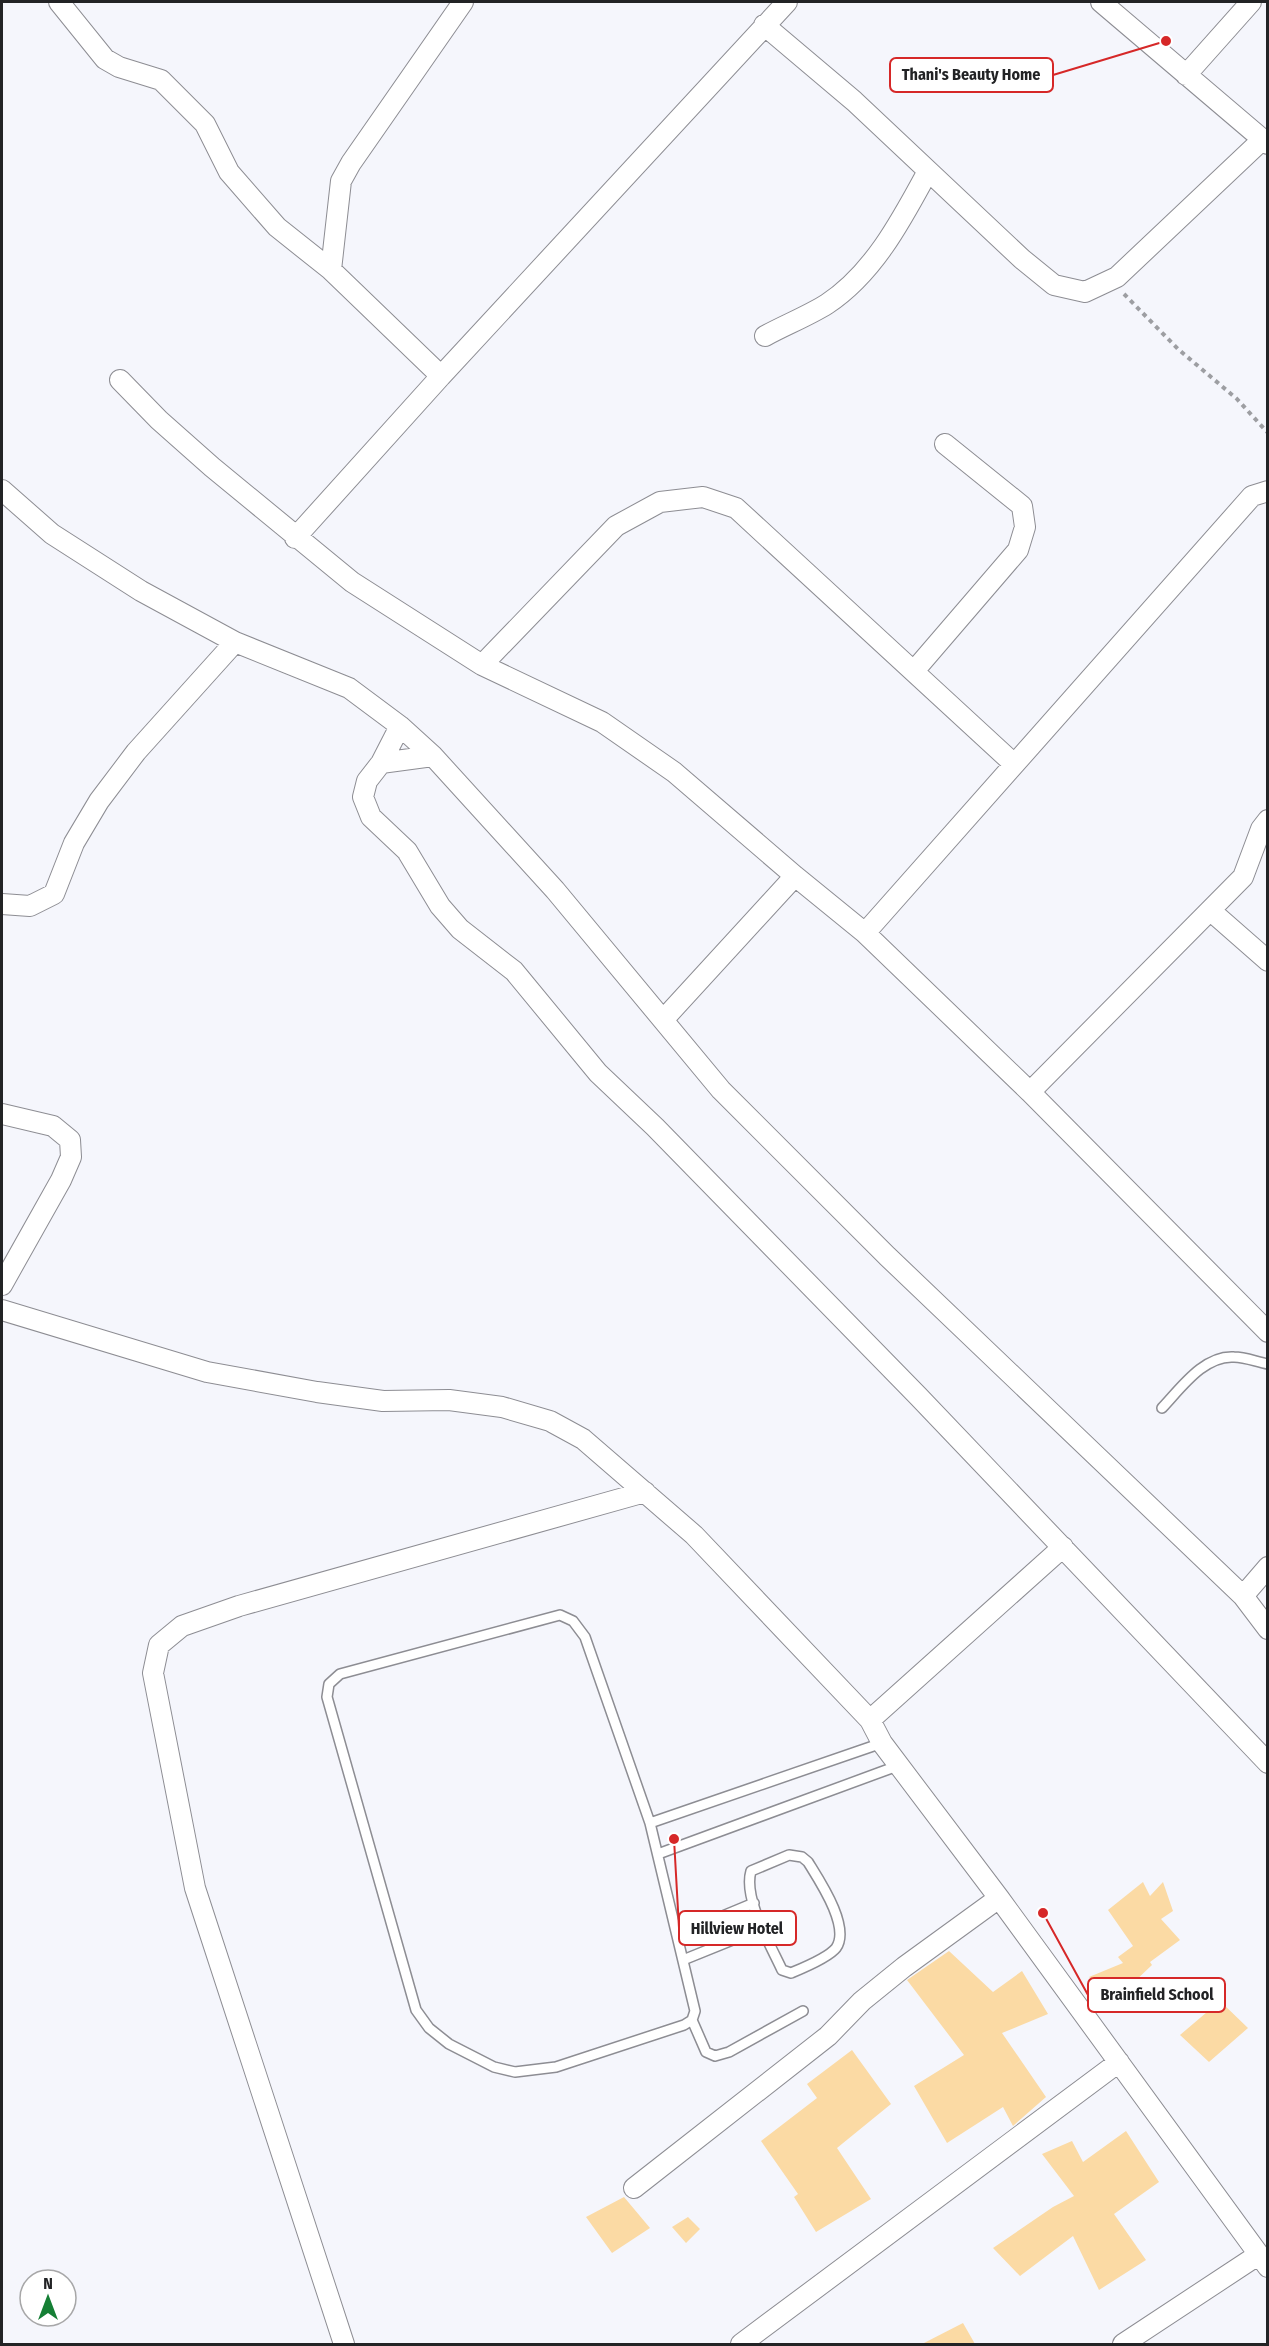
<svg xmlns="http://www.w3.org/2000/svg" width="1269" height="2346" font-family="'Fira Sans Condensed',sans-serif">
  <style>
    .building { fill: #fbdaa4 }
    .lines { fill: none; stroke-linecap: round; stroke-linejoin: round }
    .lane-casing { stroke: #8d8d93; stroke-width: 12 }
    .street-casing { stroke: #8d8d93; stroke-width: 22 }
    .path { stroke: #9d9ea2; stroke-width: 4; stroke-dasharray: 4.5 4.5; stroke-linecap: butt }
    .lane { stroke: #fff; stroke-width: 9 }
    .street { stroke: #fff; stroke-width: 20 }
    .leader { fill: none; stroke: #d62828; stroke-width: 2 }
    .callout-dot { fill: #d62828; stroke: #fff; stroke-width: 2 }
    .callout { fill: #fff; stroke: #d62828; stroke-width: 2 }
    .callout-label { font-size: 16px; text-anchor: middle; font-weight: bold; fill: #222325 }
  </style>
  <rect width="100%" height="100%" fill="#f5f6fc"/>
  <path class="building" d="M1143,1882L1150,1896L1163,1882L1173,1911L1161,1919L1180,1940L1150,1962L1152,1965L1132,1984L1136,1987L1115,2000L1089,1977L1123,1963L1118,1957L1133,1946L1108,1910Z
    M949,1951L993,1992L1022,1971L1048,2014L1002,2033L1046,2097L1013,2126L1003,2107L947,2143L914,2086L964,2055L907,1980Z
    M1220,2001L1248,2028L1209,2062L1180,2035Z
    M852,2050L891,2104L837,2148L871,2199L816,2232L794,2197L798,2194L761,2141L817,2098L807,2084Z
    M1126,2131L1159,2182L1114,2214L1146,2260L1099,2290L1073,2236L1020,2276L993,2248L1053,2207L1074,2196L1042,2154L1072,2141L1083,2162Z
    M624,2197L650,2228L612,2253L586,2217Z
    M688,2217L700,2229L686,2243L672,2227Z
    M963,2323L975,2344H922Z"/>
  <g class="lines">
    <defs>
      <path id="lane" d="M1162,1408C1181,1388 1204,1355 1234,1357C1245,1357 1257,1362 1268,1364
        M560,1615L573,1621L585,1637L650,1823L695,2011L692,2020L684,2025L556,2067L515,2072L494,2067L449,2044L429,2028L416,2010L327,1697L329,1684L340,1674Z
        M650,1823L882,1743
        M658,1854L900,1765
        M789,1855L802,1857L808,1862C819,1880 851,1927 836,1948C828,1958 803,1968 791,1973L782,1970C770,1944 743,1898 751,1871Z
        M677,1935L754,1903
        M683,1960L762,1928
        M692,2020L706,2052L715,2056L729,2052L803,2011"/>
      <path id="street" d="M59,2L105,59L119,67L161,80L205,124L229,172L277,227L331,270L441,376L295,538
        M1101,2L1268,144
        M764,25L854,101L1022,259L1054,285L1085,292L1117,277L1262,140
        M1186,75L1251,2
        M331,270L341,181L351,163L463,2
        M765,336C785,325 808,316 827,304C874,273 902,219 928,171
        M441,376L787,2
        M120,380L159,420L212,467L352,582L482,665L602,722L674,772L795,876L865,933L1030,1092L1268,1332
        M2,490L52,534L141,591L235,642L349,688L400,726L433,756L555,890L721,1090L887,1256L1243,1596L1268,1629
        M482,665L616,526L660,502L703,497L736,508L1014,764
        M914,671L1018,550L1025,527L1022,506L945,444
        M400,726L381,763L367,781L363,797L371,817L407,851L440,906L460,929L514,971L598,1073L655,1127L918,1396L1268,1763
        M381,763L433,756
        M2,904L30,906L54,894L74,843L99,801L136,752L235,642
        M1211,911L1268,961
        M865,933L1252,496L1268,491
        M663,1020L795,876
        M1030,1092L1243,877L1261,829L1268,820
        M2,1114L53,1126L70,1140L71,1157L61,1180L2,1285
        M2,1310L207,1372L317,1392L383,1401L449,1400L502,1407L550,1421L583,1439L694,1535L870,1720L882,1743L999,1898L1268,2267
        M1243,1596L1268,1567
        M870,1720L1063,1547
        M634,2188L828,2036L862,2001L904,1967L999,1898
        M344,2344L195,1888L153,1673L159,1645L182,1626L239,1606L645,1492
        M741,2344L1119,2062
        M1123,2344L1258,2255"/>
    </defs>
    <use href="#lane" class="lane-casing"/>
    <use href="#street" class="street-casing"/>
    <path class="path" d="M1124,294L1178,349L1237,399L1268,433"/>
    <use href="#lane" class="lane"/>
    <use href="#street" class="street"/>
  </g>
  <path class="leader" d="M1166 41L1053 75M674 1839L679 1928M1043 1913L1088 1995"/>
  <g class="callout-dot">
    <circle cx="1166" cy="41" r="6"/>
    <circle cx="674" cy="1839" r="6"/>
    <circle cx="1043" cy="1913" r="6"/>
  </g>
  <g class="callout">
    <rect x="890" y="58" width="163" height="34" rx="6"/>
    <rect x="679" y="1911" width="117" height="34" rx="6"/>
    <rect x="1088" y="1978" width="137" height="34" rx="6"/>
  </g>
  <g class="callout-label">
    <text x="971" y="80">Thani's Beauty Home</text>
    <text x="737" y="1934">Hillview Hotel</text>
    <text x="1157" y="2000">Brainfield School</text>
  </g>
  <rect width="1269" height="2346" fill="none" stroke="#222325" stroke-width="6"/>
  <g transform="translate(48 2298)"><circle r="28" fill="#ffffff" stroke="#a7a7a8" stroke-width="1.5"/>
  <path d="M0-4.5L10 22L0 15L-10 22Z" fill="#157f35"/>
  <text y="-9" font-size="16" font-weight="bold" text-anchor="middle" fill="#222325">N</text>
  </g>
</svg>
